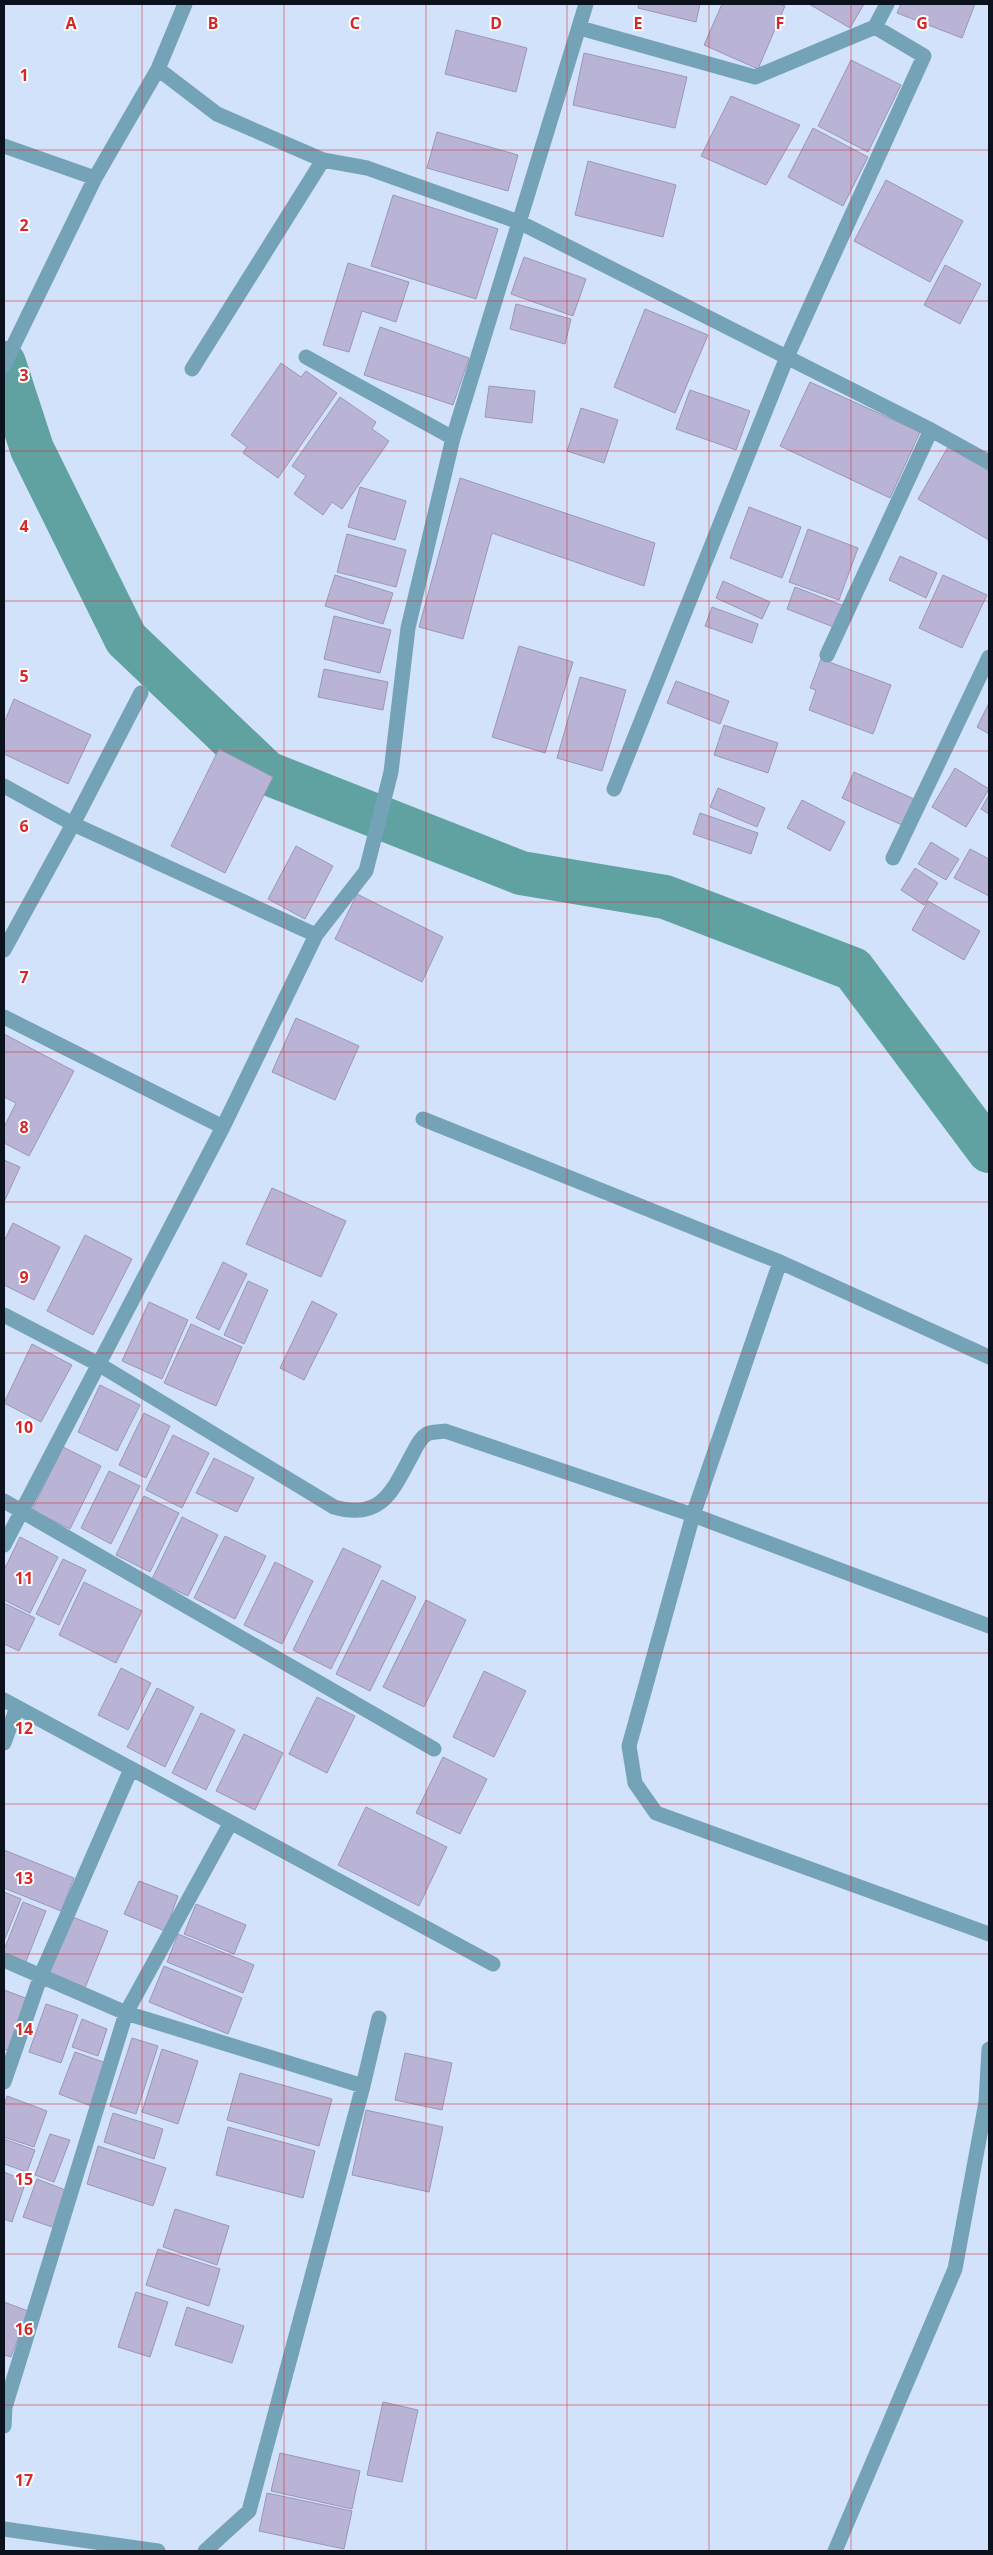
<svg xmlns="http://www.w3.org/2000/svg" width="993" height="2555" font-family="'Noto Sans',sans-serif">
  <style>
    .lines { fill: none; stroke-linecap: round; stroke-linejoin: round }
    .canal { stroke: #5fa2a1; stroke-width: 44 }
    .building { fill: #b9b3d5; stroke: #9c96b7 }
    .street { stroke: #74a2b7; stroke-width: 15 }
    .grid { fill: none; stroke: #d62828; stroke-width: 1; stroke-opacity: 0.55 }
    .grid-label { font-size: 16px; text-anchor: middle; font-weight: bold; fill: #d62828; stroke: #fff; stroke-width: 4; stroke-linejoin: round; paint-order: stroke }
  </style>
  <rect width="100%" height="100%" fill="#d2e2fb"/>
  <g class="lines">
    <path class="canal" d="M4,363L32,449L126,639L267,773L521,873L665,897L853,969L989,1151"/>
  </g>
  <path class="building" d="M639,4H700L696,22L638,8Z
    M722,4H779L785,6L758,69L704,45Z
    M809,4H864L850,28Z
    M901,4H975L962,38L897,13Z
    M456,30L527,48L516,92L445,74Z
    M584,53L687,77L675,128L573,105Z
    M851,60L901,85L868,152L818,126Z
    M731,96L800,125L766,185L701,156Z
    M813,128L868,157L843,206L788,177Z
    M437,132L518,155L508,191L427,168Z
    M588,161L676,185L663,237L575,215Z
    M886,180L963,221L930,282L854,241Z
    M393,195L498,229L476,299L371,266Z
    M524,257L586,279L573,316L511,294Z
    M348,263L409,282L396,322L362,311L349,352L323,345Z
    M945,265L981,284L960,324L924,305Z
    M516,304L571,319L565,344L510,329Z
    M645,309L708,335L675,413L614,387Z
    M380,327L469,358L453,405L364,375Z
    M281,363L301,377L306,371L337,393L278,478L243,453L247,447L231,435Z
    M810,382L920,432L890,498L780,446Z
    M489,386L535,391L532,423L485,417Z
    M690,390L750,411L736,450L676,429Z
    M340,397L376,422L372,429L389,441L342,509L332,502L323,515L294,494L306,476L292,466Z
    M581,408L618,420L604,463L567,451Z
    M948,447L989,471V540L918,499Z
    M460,478L655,543L644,586L492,533L463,639L419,627Z
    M360,487L406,501L395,540L348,527Z
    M749,507L801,527L782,578L730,558Z
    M808,529L858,548L839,600L789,582Z
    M347,534L406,550L396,587L337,572Z
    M900,556L937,573L926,598L889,580Z
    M335,575L393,593L383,624L325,606Z
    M943,575L987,595L962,648L919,628Z
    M723,581L770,602L762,619L716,598Z
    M795,587L844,606L836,628L787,609Z
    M712,607L758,624L752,643L705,626Z
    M334,616L391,630L380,673L324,659Z
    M519,646L573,662L545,753L492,737Z
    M821,659L891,685L873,734L809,710L816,690L810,688Z
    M324,669L388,682L383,710L318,697Z
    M580,677L626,690L602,771L557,758Z
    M676,681L729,701L720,724L667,703Z
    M14,699L91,735L68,784L4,754V723Z
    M989,703V734L977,727Z
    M724,725L778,743L768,773L714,755Z
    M219,749L273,777L225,873L171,846Z
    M955,768L989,789L966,827L932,807Z
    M854,772L914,799L902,825L842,798Z
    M718,788L765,808L757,827L710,807Z
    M989,795V814L981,809Z
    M802,800L845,822L830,851L787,828Z
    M700,813L758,833L751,854L693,834Z
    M931,842L959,859L946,880L918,864Z
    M296,846L333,866L305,919L268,899Z
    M970,849L989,859V896L954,878Z
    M915,868L938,883L924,905L901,890Z
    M357,894L443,937L422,982L335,939Z
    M928,901L980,931L964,960L912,930Z
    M296,1018L359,1046L335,1100L272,1072Z
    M4,1034L74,1071L29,1156L4,1143V1127L16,1103L4,1097Z
    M4,1160L20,1167L4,1202Z
    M272,1188L346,1221L321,1277L246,1244Z
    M13,1223L60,1247L34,1300L4,1285V1241Z
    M85,1235L132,1259L93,1335L47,1311Z
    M223,1262L247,1274L219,1330L196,1318Z
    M248,1281L268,1290L244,1344L224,1335Z
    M312,1301L337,1314L304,1380L280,1368Z
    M149,1302L188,1320L162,1379L122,1361Z
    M191,1324L242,1347L216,1406L164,1383Z
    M32,1344L72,1365L41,1422L4,1403Z
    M100,1385L140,1405L117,1451L78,1432Z
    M144,1413L170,1426L146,1478L119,1465Z
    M173,1435L209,1453L182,1508L146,1490Z
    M63,1447L101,1466L70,1529L32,1510Z
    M214,1458L254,1478L237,1512L196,1493Z
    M109,1471L140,1486L111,1544L81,1528Z
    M144,1496L179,1513L150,1572L116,1555Z
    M182,1517L218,1535L188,1596L152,1579Z
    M225,1536L266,1556L235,1619L194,1598Z
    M20,1537L58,1557L30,1613L4,1600V1570Z
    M343,1548L381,1566L331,1669L293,1650Z
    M63,1559L86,1570L59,1625L36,1614Z
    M275,1562L313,1581L282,1644L244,1625Z
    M382,1580L416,1597L370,1691L336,1674Z
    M84,1582L142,1611L116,1663L59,1635Z
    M426,1600L466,1620L424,1707L383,1687Z
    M4,1603L35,1618L19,1651L4,1644Z
    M121,1668L151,1683L128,1730L98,1715Z
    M484,1671L526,1691L494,1757L453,1737Z
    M157,1688L194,1707L165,1767L127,1747Z
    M317,1697L355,1716L327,1773L289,1754Z
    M201,1713L235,1730L206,1790L172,1773Z
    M244,1734L283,1753L255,1810L216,1791Z
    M443,1757L487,1779L460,1834L416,1813Z
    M366,1807L447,1847L419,1906L338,1865Z
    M4,1850L74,1878L61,1911L4,1888Z
    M139,1881L178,1896L165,1931L124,1914Z
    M4,1892L21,1899L4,1941Z
    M23,1902L46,1911L25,1964L4,1956V1950Z
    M196,1904L246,1925L234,1954L184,1934Z
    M70,1916L108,1931L85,1988L47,1973Z
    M178,1934L254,1965L243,1993L167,1962Z
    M164,1966L242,1998L228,2034L149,2002Z
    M4,1990L31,2000L12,2052L4,2049Z
    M46,2004L78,2015L61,2063L29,2052Z
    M82,2019L107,2029L98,2056L72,2047Z
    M132,2038L158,2046L136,2114L110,2106Z
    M162,2049L198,2061L178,2124L142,2112Z
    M75,2052L106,2063L91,2106L59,2094Z
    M405,2053L452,2063L442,2110L395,2100Z
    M240,2073L332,2099L319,2146L227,2120Z
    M7,2096L47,2111L34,2147L4,2137V2106Z
    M366,2110L443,2127L429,2192L352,2175Z
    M113,2113L163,2129L154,2159L104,2142Z
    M228,2127L315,2151L303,2198L216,2175Z
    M50,2134L70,2140L54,2182L35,2175Z
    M4,2139L35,2150L27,2172L4,2164Z
    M98,2146L166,2168L153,2206L87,2184Z
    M4,2172L26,2181L12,2222L4,2219Z
    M37,2179L68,2191L55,2228L23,2217Z
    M175,2209L229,2226L217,2265L163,2247Z
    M158,2249L220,2269L209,2306L146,2285Z
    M136,2292L168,2302L150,2357L118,2347Z
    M4,2302L28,2311L11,2357L4,2355Z
    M187,2307L244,2326L232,2363L175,2345Z
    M383,2402L418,2410L402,2482L367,2475Z
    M280,2453L360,2471L352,2509L271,2491Z
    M267,2493L352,2511L344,2549L259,2531Z"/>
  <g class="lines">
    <path class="street" d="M185,4L158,69L217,114L323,160L367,168L519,222L931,430L989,462
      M580,28L755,77L875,27
      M4,146L95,178L158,69
      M306,357L453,438
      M4,365L95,178
      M192,369L323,160
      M827,655L931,430
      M4,786L73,824L316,935
      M614,789L787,357L924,56L875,27L887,4
      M893,858L989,657
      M4,950L73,824L141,693
      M4,1017L223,1127
      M423,1119L780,1262L989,1357
      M780,1262L693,1515L629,1746L635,1783L656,1813L989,1934
      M4,1315L100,1365L334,1507C383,1521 393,1489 413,1453C416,1447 420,1438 427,1434C431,1432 440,1432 445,1431L693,1515L989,1626
      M4,1501L434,1749
      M4,1545L223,1127L316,935L366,871L391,772L408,628L453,438L586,4
      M4,1700L493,1964
      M4,1743L17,1707
      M4,1960L126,2013L363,2086L249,2511L205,2551
      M4,2082L41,1975L131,1769
      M363,2086L379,2018
      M4,2426L5,2407L126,2013L230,1824
      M4,2529L158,2551
      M835,2551L955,2269L986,2102L989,2049"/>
  </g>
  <path class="grid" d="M142,4V2551M284,4V2551M426,4V2551M567,4V2551M709,4V2551M851,4V2551M4,150H989M4,301H989M4,451H989M4,601H989M4,751H989M4,902H989M4,1052H989M4,1202H989M4,1353H989M4,1503H989M4,1653H989M4,1804H989M4,1954H989M4,2104H989M4,2254H989M4,2405H989"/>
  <g class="grid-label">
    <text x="71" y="29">A</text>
    <text x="213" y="29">B</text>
    <text x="355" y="29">C</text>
    <text x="496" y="29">D</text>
    <text x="638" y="29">E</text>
    <text x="780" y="29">F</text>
    <text x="922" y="29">G</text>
    <text x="24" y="81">1</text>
    <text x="24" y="231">2</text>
    <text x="24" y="381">3</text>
    <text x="24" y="532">4</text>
    <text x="24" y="682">5</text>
    <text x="24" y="832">6</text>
    <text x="24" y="983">7</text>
    <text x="24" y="1133">8</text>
    <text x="24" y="1283">9</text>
    <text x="24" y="1433">10</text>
    <text x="24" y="1584">11</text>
    <text x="24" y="1734">12</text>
    <text x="24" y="1884">13</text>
    <text x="24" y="2035">14</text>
    <text x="24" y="2185">15</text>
    <text x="24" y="2335">16</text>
    <text x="24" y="2486">17</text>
  </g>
  <rect width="993" height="2555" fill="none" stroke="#0c121d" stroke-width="10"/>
</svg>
